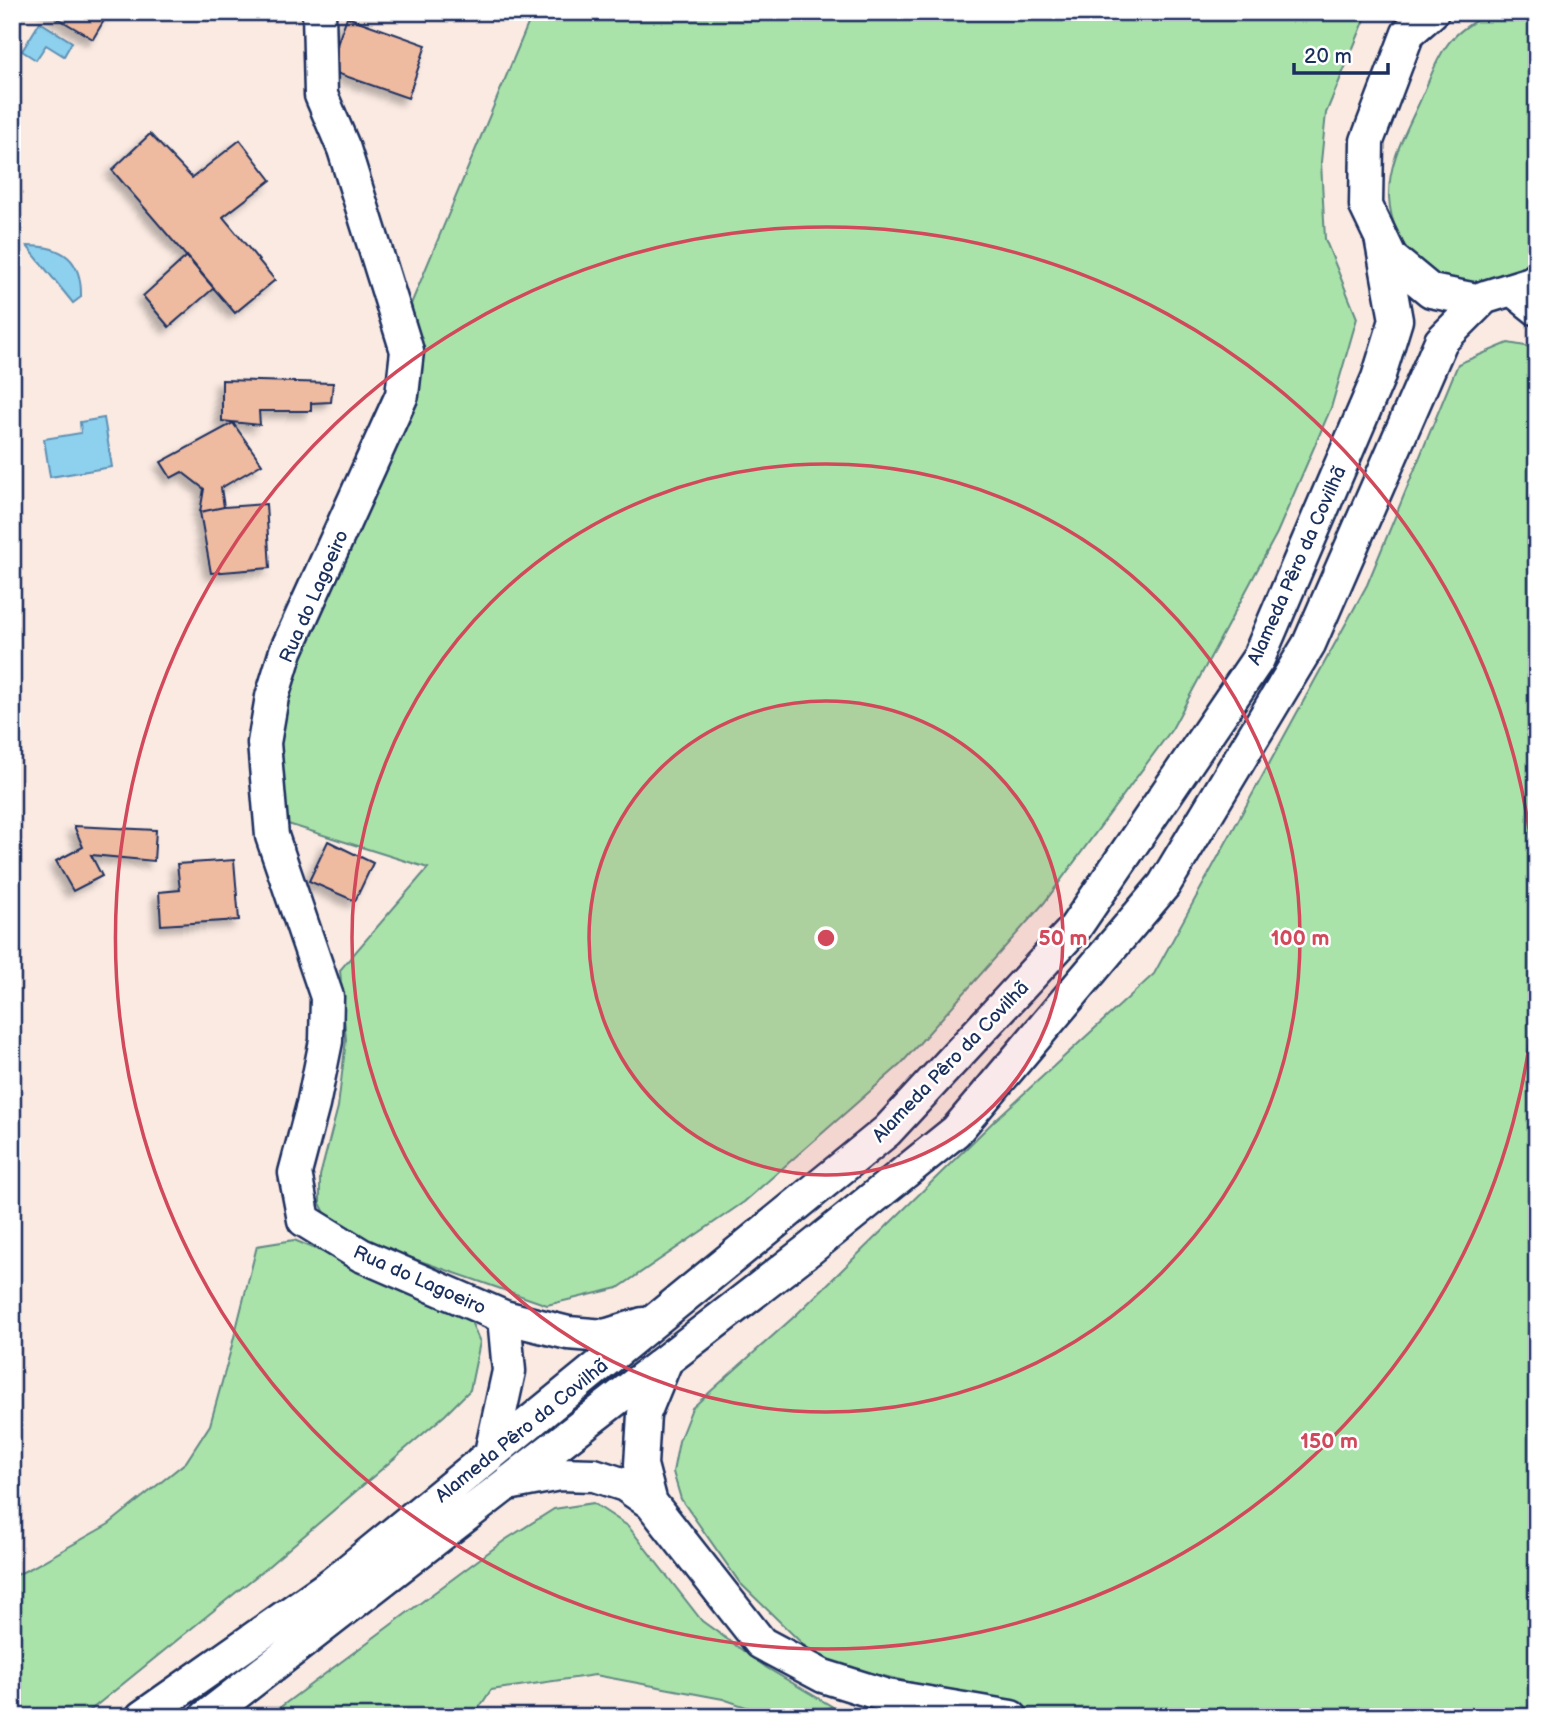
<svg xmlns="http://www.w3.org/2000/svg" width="1549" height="1729" font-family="'Balsamiq Sans',sans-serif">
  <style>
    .green { fill: #a9e3a9; stroke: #628984; stroke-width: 2 }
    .water { fill: #8dd1ee; stroke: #5f90b4; stroke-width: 2 }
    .building { fill: #eebaa0; stroke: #1b2f5e; stroke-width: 2; filter: url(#shadow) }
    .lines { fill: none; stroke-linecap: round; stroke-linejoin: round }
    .minor-casing { stroke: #1b2f5e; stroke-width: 37 }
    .minor { stroke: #fff; stroke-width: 32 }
    .ring { fill: none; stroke: #d1495b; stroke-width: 3.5 }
    .labels { text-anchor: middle; stroke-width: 5; stroke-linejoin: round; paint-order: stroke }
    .street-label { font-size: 19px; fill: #1b2f5e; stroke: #fff }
    .centre { fill: #d1495b; stroke: #fff; stroke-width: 3.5 }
    .ring-label { font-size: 21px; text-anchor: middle; font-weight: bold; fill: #d1495b; stroke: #fff; stroke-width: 5; stroke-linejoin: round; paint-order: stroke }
  </style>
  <defs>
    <filter id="shadow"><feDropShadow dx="-6" dy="6" stdDeviation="3.5" flood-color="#0004"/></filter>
  </defs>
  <rect width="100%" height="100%" fill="#faeae2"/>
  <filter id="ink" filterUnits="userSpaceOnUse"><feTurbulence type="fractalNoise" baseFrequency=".0143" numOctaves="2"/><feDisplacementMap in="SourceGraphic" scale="14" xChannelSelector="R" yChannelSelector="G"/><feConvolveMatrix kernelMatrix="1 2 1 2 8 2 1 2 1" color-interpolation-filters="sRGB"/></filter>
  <g filter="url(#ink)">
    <path class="green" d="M533,12H1368L1326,113L1321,162L1325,239L1357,318L1331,408L1277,533L1172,729L1044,903L901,1064L744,1202L618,1288L547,1305L334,1231L320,1203V1176L338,1107L346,1040L340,970L428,868L288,824L280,742L285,700L296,666L420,385V343L411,304Z
      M1491,12H1537V261C1523,272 1508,282 1489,285C1436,292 1391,249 1389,197C1388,162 1406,132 1420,101C1441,53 1442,37 1491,12Z
      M1508,343L1537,348V1717H1058L820,1661L740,1583L681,1499L673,1472L679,1441L692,1408L796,1315L994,1121L1154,974L1367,585L1458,364Z
      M294,1240L431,1297L469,1317L480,1342L470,1390L445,1415L265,1569L82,1717H12V1577L31,1568L109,1524L186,1462L210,1425L230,1353L257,1246Z
      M593,1503L628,1526L702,1621L767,1668L833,1707L775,1717L723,1699L595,1675L491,1690L473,1717H267L505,1540L554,1509Z"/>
    <path class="water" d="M40,22L72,42L64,56L46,45L36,60L22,51Z
      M27,246C63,246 82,259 81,297L73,303Z
      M104,418L112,467L50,477L44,439L81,433L80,422Z"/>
    <path class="building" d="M47,12H109L93,39Z
      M347,17L426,45L408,98L328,70Z
      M150,134L192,178L240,140L271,180L223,217L275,280L235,313L112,170Z
      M187,256L214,288L169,327L143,296Z
      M222,380L333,383L331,402L311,403V411H259L260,425L222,421Z
      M233,423L262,464L221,488L224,507L200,512L204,489L182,472L171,478L161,462Z
      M266,504L270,568L211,573L200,512L224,507Z
      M74,826L156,830L154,861L91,855L102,876L73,891L56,861L83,847Z
      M328,841L373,863L355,901L309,881Z
      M234,860L239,920L161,925L159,892L180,890L177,864Z"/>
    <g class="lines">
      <defs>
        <path id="minor" d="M319,12L321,95L344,149L407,351L402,395L286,651L272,697L264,743L272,836L327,997L326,1041L313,1105L295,1173L304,1220L361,1255L504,1317L568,1333L605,1336L643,1324
          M1432,12L1408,33L1367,141L1366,206L1391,258L1431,291L1476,300L1531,283L1537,279
          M1512,289L1537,309
          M491,1453L509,1371L504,1317
          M513,1483L559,1474L594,1475L625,1485L651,1503L761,1643L823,1676L887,1696L1011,1717
          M651,1503L641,1465L644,1414L665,1363
          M142,1717L333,1583L887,1131L1075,928L1258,659L1378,378L1396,320L1381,237
          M206,1717L811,1248L956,1131L1164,885L1309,644L1441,341L1485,297"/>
      </defs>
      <use href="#minor" class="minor-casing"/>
      <use href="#minor" class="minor"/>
    </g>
  </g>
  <circle cx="826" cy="938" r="237" fill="#d1495b" fill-opacity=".12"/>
  <g class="ring">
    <circle cx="826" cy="938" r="237"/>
    <circle cx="826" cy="938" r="474"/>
    <path d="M1537 963A711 711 0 1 1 1537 913"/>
  </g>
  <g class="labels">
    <g class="street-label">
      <text transform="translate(1296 565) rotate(-66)" y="7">Alameda Pêro da Covilhã</text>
      <text transform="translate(313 596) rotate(-66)" y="7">Rua do Lagoeiro</text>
      <text transform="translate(950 1061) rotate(-46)" y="7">Alameda Pêro da Covilhã</text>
      <text transform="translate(420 1279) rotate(24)" y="7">Rua do Lagoeiro</text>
      <text transform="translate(521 1430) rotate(-39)" y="7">Alameda Pêro da Covilhã</text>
    </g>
  </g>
  <circle cx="826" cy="938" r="10" class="centre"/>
  <g class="ring-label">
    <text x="1063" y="945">50 m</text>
    <text x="1300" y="945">100 m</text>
    <text x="1329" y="1448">150 m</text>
  </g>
  <rect width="1549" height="1729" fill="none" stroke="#fff" stroke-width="42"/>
  <rect x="21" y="21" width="1507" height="1687" fill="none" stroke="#1b2f5e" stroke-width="2.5" filter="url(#ink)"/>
  <path d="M1294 63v10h94v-10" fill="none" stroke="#1b2f5e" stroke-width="3.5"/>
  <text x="1304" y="63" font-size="21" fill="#1b2f5e" stroke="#ffffff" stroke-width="5" paint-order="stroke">20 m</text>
</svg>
